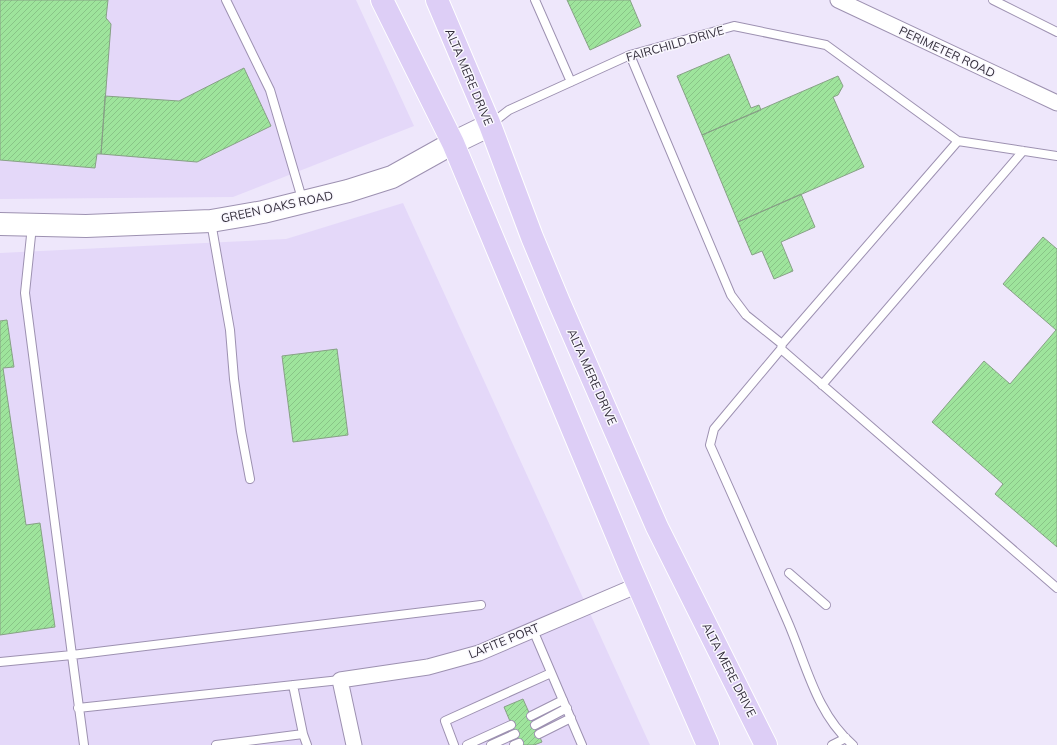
<svg xmlns="http://www.w3.org/2000/svg" width="1057" height="745" font-family="Mulish,sans-serif">
  <style>
    .built { fill: #e4d8f9 }
    .building { fill: url(#building-hatch); stroke: #87a186 }
    .lines { fill: none; stroke-linecap: round; stroke-linejoin: round }
    .service-casing { stroke: #9d91b1; stroke-width: 10 }
    .minor-casing { stroke: #9d91b1; stroke-width: 17 }
    .secondary-casing { stroke: #9d91b1; stroke-width: 24 }
    .primary-casing { stroke: #fff; stroke-width: 24 }
    .service { stroke: #fff; stroke-width: 8 }
    .minor { stroke: #fff; stroke-width: 15 }
    .secondary { stroke: #fff; stroke-width: 22 }
    .primary { stroke: #ddcef6; stroke-width: 22 }
    .labels { text-anchor: middle; stroke-width: 3; stroke-linejoin: round; paint-order: stroke }
    .street-label { font-size: 12px; fill: #322d3a; stroke: #f9f7fe }
  </style>
  <defs>
    <pattern id="building-hatch" width="6" height="6" patternUnits="userSpaceOnUse"><rect width="6" height="6" fill="#9ee49c"/><path d="M-1 1l2-2M0 6l6-6M5 7l2-2" fill="none" stroke="#89c487"/></pattern>
  </defs>
  <rect width="100%" height="100%" fill="#eee7fb"/>
  <path class="built" d="M0,0H356L414,126L233,197L0,199Z
    M403,203L650,745H0V253L286,239Z"/>
  <path class="building" d="M0,0H108L106,18L111,24L101,154H97L95,168L0,160Z
    M567,0H630L641,26L590,50Z
    M729,54L751,108L759,105L761,110L702,135L677,76Z
    M244,68L271,126L197,162L101,154L105,96L179,101Z
    M838,76L843,86L838,95L833,97L864,167L738,222L702,135Z
    M801,194L815,227L781,242L793,271L774,279L762,251L752,255L738,222Z
    M1043,237L1057,249V547L995,494L1003,484L932,422L984,361L1010,384L1056,330L1003,284Z
    M7,320L14,367L3,368L26,525L40,523L55,627L0,635V321Z
    M337,349L348,435L293,442L282,356Z
    M523,699L542,742L534,745H520L504,707Z"/>
  <g class="lines">
    <defs>
      <path id="service" d="M226,0L270,90L303,202
        M535,0L571,82
        M993,0L1057,32
        M630,55L731,295L746,315L782,344L958,141
        M491,124L509,110L630,55L734,26L826,45L958,141L1057,156
        M211,222L230,330L234,379L241,431L250,479
        M782,344L781,349L714,429L710,445C736,503 762,562 787,620C806,663 816,714 853,745
        M781,349L1057,588
        M822,385L1023,151
        M789,573L826,605
        M533,630L582,745
        M0,662L72,655L25,293L32,226
        M293,685L303,734
        M78,708L340,680
        M531,716L563,700
        M535,725L567,708
        M539,734L571,718
        M84,745L72,655L481,605
        M216,745L303,734L307,745
        M454,745L445,721L551,673
        M467,745L511,725
        M491,745L515,734
        M514,745L519,743
        M832,745L846,738"/>
      <path id="minor" d="M838,0L1057,103
        M354,745L340,680L428,667L479,653L638,585"/>
      <path id="secondary" d="M0,224L86,226L211,221L263,212L348,191L392,177L453,143L490,125"/>
      <path id="primary" d="M382,0L453,143L630,567L708,745
        M437,0L490,125L532,237L559,302L657,527L766,745"/>
    </defs>
    <use href="#service" class="service-casing"/>
    <use href="#minor" class="minor-casing"/>
    <use href="#secondary" class="secondary-casing"/>
    <use href="#primary" class="primary-casing"/>
    <use href="#service" class="service"/>
    <use href="#minor" class="minor"/>
    <use href="#secondary" class="secondary"/>
    <use href="#primary" class="primary"/>
  </g>
  <g class="labels">
    <g class="street-label">
      <text transform="translate(675 44) rotate(-16)" y="4">FAIRCHILD DRIVE</text>
      <text transform="translate(947 52) rotate(25)" y="4">PERIMETER ROAD</text>
      <text transform="translate(469 77) rotate(67)" y="4">ALTA MERE DRIVE</text>
      <text transform="translate(277 207) rotate(-12)" y="4">GREEN OAKS ROAD</text>
      <text transform="translate(592 377) rotate(66)" y="4">ALTA MERE DRIVE</text>
      <text transform="translate(504 641) rotate(-22)" y="4">LAFITE PORT</text>
      <text transform="translate(729 670) rotate(63)" y="4">ALTA MERE DRIVE</text>
    </g>
  </g>
</svg>
